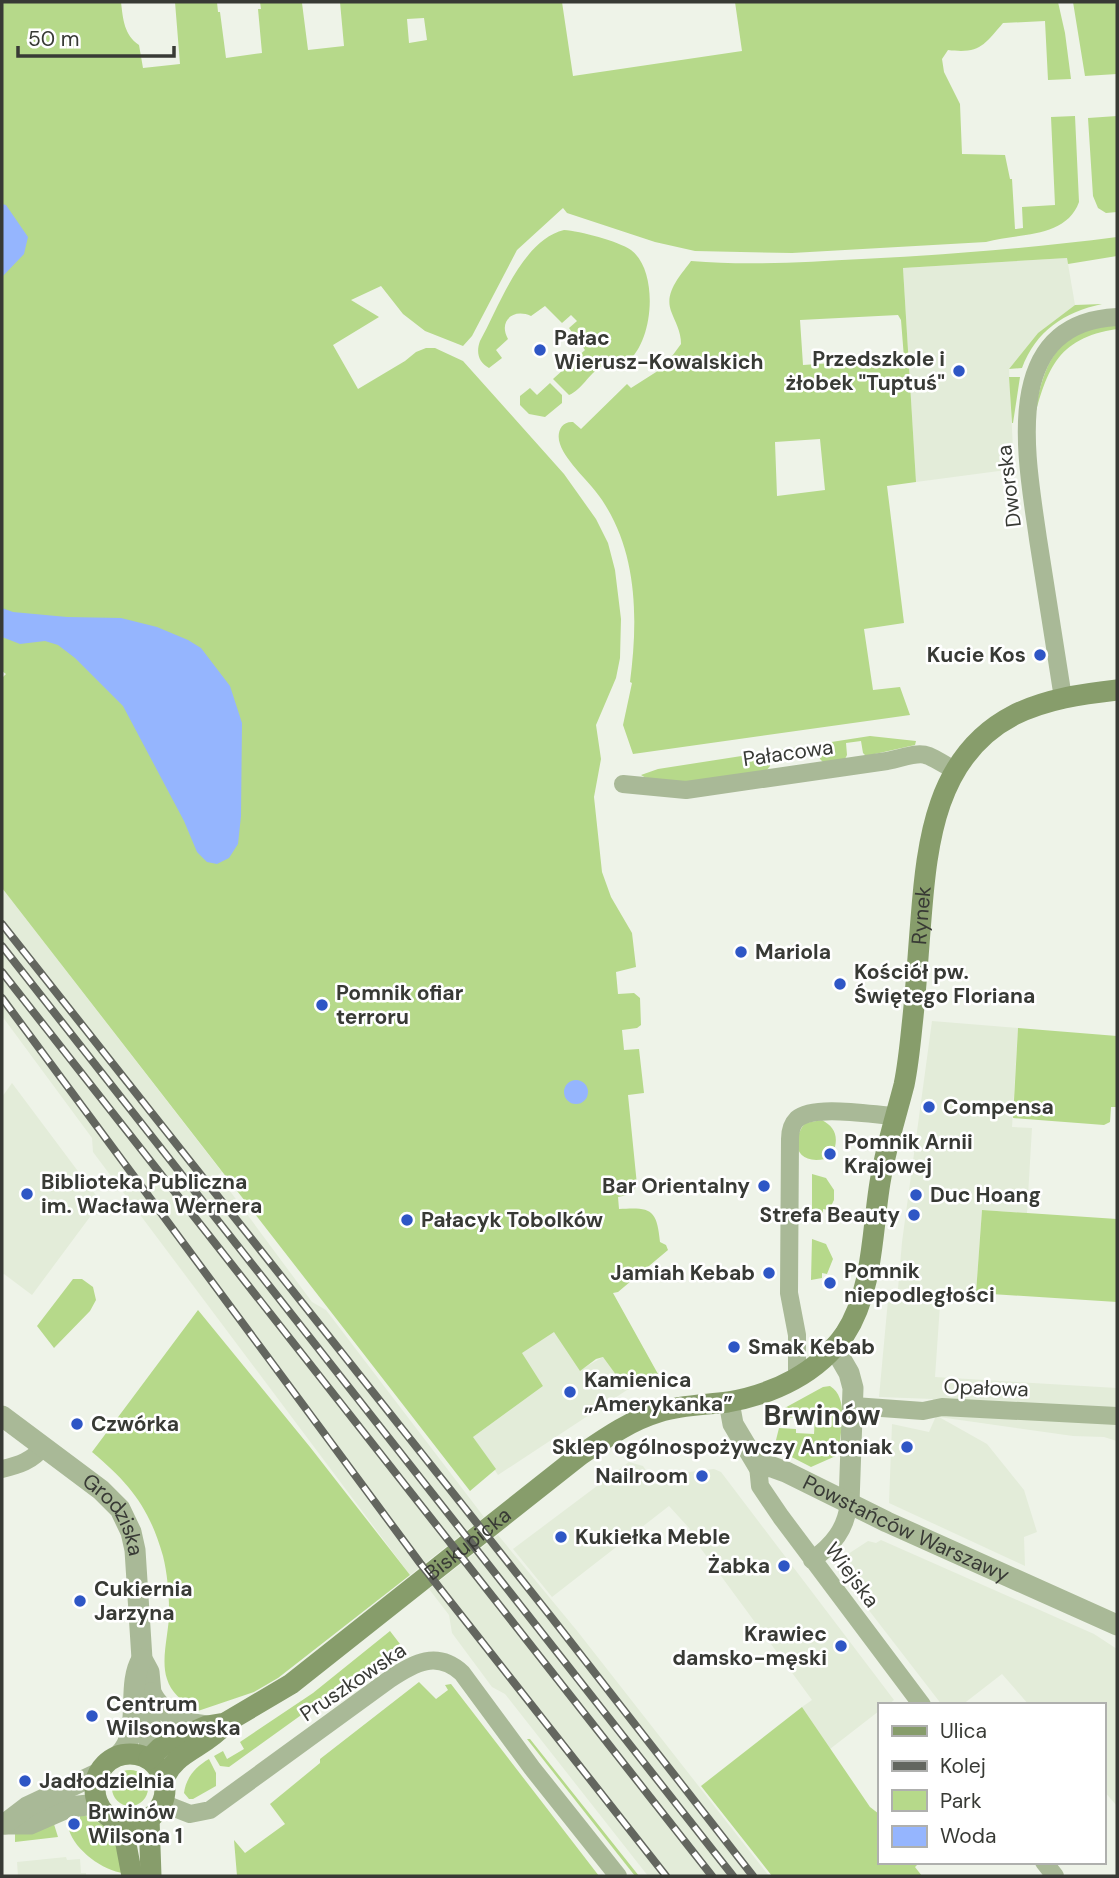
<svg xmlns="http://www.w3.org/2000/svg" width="1119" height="1878" font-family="'DM Sans',sans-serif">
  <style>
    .built { fill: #e3ecd9 }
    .green { fill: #b6d98a; fill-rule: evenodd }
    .water { fill: #95b5fe }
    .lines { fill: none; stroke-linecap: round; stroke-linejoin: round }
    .minor { stroke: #a9b997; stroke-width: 18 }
    .tertiary { stroke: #a9b997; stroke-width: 21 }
    .secondary { stroke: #879d6b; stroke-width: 21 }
    .rail-casing { stroke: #63665f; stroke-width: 8 }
    .rail { stroke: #fff; stroke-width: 5; stroke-dasharray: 16; stroke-linecap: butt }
    .poi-dot { fill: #2e56c5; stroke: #fff; stroke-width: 2.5 }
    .labels { text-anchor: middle; stroke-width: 5; stroke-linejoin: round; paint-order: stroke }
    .poi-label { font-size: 21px; font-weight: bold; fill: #383a35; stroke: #fff; text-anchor: start }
    .street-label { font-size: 21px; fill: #383a35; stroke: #fff }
    .district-label { font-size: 28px; font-weight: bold; fill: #383a35; stroke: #fff }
  </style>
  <rect width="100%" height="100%" fill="#eef3e8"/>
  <path class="built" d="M1067,258L1075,305L1038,333L1009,369L1014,469L916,482L903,268Z
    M2,888L222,1172L218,1175L312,1302L326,1310L484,1517L410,1575L93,1152L92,1138L2,1016Z
    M932,1021L1018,1028L1012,1127L1032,1128L1027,1213L982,1210L976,1293L898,1289L902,1242Z
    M12,1083L101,1202L32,1295L4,1274L2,1275V1097Z
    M888,1300L940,1305L935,1377L1117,1388V1441L1104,1437L1073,1436L939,1417L987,1444L1024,1490L1037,1532L1024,1537L1025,1566L889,1503L892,1424L929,1432L936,1416L933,1399L879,1397Z
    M554,1331L580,1370L603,1357L627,1390L498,1475L473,1437L543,1386L521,1353Z
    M629,1462L643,1466L655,1484L672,1482V1474L714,1469L721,1472L894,1700L888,1705H879V1711L830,1749L802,1707L812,1700L688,1531L690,1529L669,1506L552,1597L513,1549Z
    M498,1535L578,1632L769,1876H648L505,1694L492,1687L452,1633L449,1615L429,1589Z
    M881,1540L1094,1634L1117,1649V1806L1103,1790V1705H1029L1002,1674L962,1705H942L837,1569L842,1558L868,1541L876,1543Z
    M66,1857L67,1860L80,1859L81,1873H86V1876H18L17,1862Z"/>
  <path class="green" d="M2,2H121C123,19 124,35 139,45L143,68L180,64L175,2H217L218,12H220L226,58L262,53L258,9H261L260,2L302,3L308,50L344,46L340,2H562L573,76L742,51L735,2H1058L1065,33L1071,79L1048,80L1045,21L1003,23C984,45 980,54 948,50L942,59L944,72L960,104L962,154L1005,155L1010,179H1012L1015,229L1023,228L1022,207L1055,205L1051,117L1075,116L1079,202C1066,239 1016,233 986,242L792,253L695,251L655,242L567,213L563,208L517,250L472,336L463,346L425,331L403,314L381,286L351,300L379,317L333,345L358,389L405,361L416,352L426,348H435L463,361L564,474L596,519L608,543L615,570L621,619L620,658L616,678L596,725L601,759L594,797L602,872L611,897L632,933L636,967L616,972L618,994L634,993L640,998L641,1025L637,1028L622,1030L624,1050L639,1049L644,1093L628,1095L637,1185L632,1194L618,1197L619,1209C651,1207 657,1209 660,1242L666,1245L668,1250L618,1292L613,1293L658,1374L627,1390L603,1357L596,1359L580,1371L554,1332L522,1353L543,1386L473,1437L496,1469L470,1491L2,888V678L6,674L2,671ZM424,18L427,40L409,43L407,19Z
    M1073,2H1117V74L1085,76Z
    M1117,116V212L1106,213L1098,208L1093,196L1088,118Z
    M564,230C580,231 618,241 631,250C659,271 654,342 627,362C618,368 609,364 601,367C589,373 582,390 569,395L553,379L585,350L569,328L577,321L571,315L562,323L545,306L531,316C513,308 498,321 508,339L496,350L502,358L489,368C478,362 476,352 480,341C499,307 522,240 564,230Z
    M1117,237V256L1068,264L1067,258L903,268L916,482L887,486L904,623L864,629L873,690L900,687L910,715L633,754L623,725L632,683L630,682C638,620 638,554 602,500C591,483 566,462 560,444C556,433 561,421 573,422L581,429L627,384L631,388L664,367L681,344C681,331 675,322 671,311C664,292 681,275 691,261C748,266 805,262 862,259C948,255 1032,248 1117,237ZM898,315L901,320L904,358L803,365L800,320ZM820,439L825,490L777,496L775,442Z
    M1102,304C1064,312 1036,331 1022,368L1009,369L1038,333L1075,305Z
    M1116,324L1117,329C1055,338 1046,372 1032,427C1039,392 1044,347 1082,332C1093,328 1105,327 1116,324Z
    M1009,377H1020L1013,423H1012Z
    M550,383L562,395V403L545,417L529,414L520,405V396L530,388L537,395Z
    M870,736L916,741L915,745L866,756L863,753L861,741L846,743L847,755L845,759L823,762L820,759L818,747L769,754L770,766L767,770C739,775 664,791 641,775L658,769Z
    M1018,1028L1117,1036V1107H1111L1110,1122L1104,1125L1013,1118Z
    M822,1120C833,1126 838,1134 835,1147H825V1159C796,1165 790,1142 805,1123Z
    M812,1174L826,1178L834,1190V1200L829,1210L823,1209V1214L812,1215Z
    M982,1210L1117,1219V1302L976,1293Z
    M812,1239L826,1244L833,1259L827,1274L822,1273V1278L811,1280Z
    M73,1279H82L93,1287L96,1300L90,1311L54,1348L37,1326Z
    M198,1310L310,1447L410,1575L278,1678L254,1692L192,1713L191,1707C181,1700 171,1692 167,1679C160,1658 170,1631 169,1609C169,1593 167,1572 163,1556C149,1507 130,1484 92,1452Z
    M830,1386C850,1398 840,1435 838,1455L811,1467L774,1448L779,1428L796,1429V1433L814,1434L815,1417L777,1418L781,1410L823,1387Z
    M390,1631L400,1644L229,1767L220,1766L214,1756L223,1751L227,1759L244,1749L240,1742L313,1693Z
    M419,1682L436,1699L448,1690L445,1685L451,1684L599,1876H237L234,1840L245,1853L285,1824L270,1804L320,1763V1759Z
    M802,1707L870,1807L879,1814V1862H920L915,1867L922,1876H772L701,1786Z
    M527,1739H530L639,1876H635Z
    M209,1759L216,1773V1786L193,1799H189L184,1793C186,1778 195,1767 209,1759Z
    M112 1788a18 18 0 1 1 36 0a18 18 0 1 1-36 0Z
    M80,1814C114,1825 116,1841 124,1873C103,1871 75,1850 69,1830L80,1829Z
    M53,1821L58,1837L15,1842V1834Z"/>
  <path class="water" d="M2,204L6,205L28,237L24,254L2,277Z
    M2,608L13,612L67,617L121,618L157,627L188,640L201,648L230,686L242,723L241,816L238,844L229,858L217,864L207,862L197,852L184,821L123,706L75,658L58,645L45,641L20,644L2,637Z
    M564 1092a12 12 0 1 1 24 0a12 12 0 1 1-24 0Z"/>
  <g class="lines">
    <path class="minor" d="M1063,698C1055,645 1046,592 1038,539C1027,460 998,323 1117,317
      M623,784L686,790L887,761C926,752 919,749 954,770
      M797,1378V1335L789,1293L790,1139C790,1132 792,1124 797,1119C814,1104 873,1115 895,1116
      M854,1406L923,1411L942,1407L1117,1416
      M758,1466L760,1486L781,1517L922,1705
      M2,1469C19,1465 32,1461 43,1447
      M812,1560C833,1545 846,1529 849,1503
      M162,1803L190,1814L210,1810L390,1679C414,1663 437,1650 462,1673L532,1768L618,1876
      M1044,1862L1055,1876"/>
    <g class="tertiary">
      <path d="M834,1347L849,1373L853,1388L849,1503"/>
      <path id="s1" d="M729,1402L733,1424L758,1466L772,1467L786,1472L887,1522L1117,1625"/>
      <path id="s2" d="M2,1416L101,1490L120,1509L131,1532L135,1550L142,1659L149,1672L151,1693L149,1759"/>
      <path d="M151,1693C163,1715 182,1723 207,1726"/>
      <path d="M119,1755C144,1731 125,1687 142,1659"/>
      <path d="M3,1824H30L69,1807L98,1804"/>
      <path d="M5,1824L27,1807L97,1774"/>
    </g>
    <g class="secondary">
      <circle cx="130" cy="1789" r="35"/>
      <path id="s3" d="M149,1759L160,1748L170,1742L207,1726L225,1723L291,1684L579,1456C604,1439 629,1421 659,1412C681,1405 705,1405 728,1402C774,1394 818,1373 845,1334C872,1293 872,1236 879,1189C884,1153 895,1120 904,1085C908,1066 910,1046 912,1026C916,991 918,955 921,919C927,842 936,755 1014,715C1046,699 1082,694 1117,690"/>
      <path d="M164,1780C172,1753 206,1747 223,1726"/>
      <path d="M149,1818L151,1876"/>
      <path d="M122,1823L132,1876"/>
    </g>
    <defs>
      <path id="rail" d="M2,924L552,1618L753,1876
        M2,946L733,1876
        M2,972L712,1876
        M2,998L420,1563L666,1876"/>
    </defs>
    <use href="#rail" class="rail-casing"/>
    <use href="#rail" class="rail"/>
  </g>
  <g class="poi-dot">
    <circle cx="540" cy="350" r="7"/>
    <circle cx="959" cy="371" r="7"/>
    <circle cx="1040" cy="655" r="7"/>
    <circle cx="741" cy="952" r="7"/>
    <circle cx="840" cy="984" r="7"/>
    <circle cx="322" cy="1005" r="7"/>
    <circle cx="929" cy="1107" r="7"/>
    <circle cx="830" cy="1154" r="7"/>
    <circle cx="764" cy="1186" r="7"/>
    <circle cx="27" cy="1194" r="7"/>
    <circle cx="916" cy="1195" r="7"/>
    <circle cx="914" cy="1215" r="7"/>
    <circle cx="407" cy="1220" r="7"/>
    <circle cx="769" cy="1273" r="7"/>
    <circle cx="830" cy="1283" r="7"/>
    <circle cx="734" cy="1347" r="7"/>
    <circle cx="570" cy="1392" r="7"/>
    <circle cx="77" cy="1424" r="7"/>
    <circle cx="907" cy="1447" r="7"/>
    <circle cx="702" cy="1476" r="7"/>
    <circle cx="561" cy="1537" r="7"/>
    <circle cx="784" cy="1566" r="7"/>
    <circle cx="80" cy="1601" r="7"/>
    <circle cx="841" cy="1646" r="7"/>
    <circle cx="92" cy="1716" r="7"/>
    <circle cx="25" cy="1781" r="7"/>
    <circle cx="74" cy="1824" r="7"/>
  </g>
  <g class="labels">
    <g class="poi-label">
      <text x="554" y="345">Pałac<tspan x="554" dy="24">Wierusz-Kowalskich</tspan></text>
      <text x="945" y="366" text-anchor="end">Przedszkole i<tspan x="945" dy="24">żłobek "Tuptuś"</tspan></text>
      <text x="1026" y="662" text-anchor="end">Kucie Kos</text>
      <text x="755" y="959">Mariola</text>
      <text x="854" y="979">Kościół pw.<tspan x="854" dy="24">Świętego Floriana</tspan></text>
      <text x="336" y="1000">Pomnik ofiar<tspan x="336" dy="24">terroru</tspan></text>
      <text x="943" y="1114">Compensa</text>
      <text x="844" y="1149">Pomnik Arnii<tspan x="844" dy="24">Krajowej</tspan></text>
      <text x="41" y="1189">Biblioteka Publiczna<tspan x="41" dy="24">im. Wacława Wernera</tspan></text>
      <text x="750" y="1193" text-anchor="end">Bar Orientalny</text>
      <text x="930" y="1202">Duc Hoang</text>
      <text x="900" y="1222" text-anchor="end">Strefa Beauty</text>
      <text x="421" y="1227">Pałacyk Tobolków</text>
      <text x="844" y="1278">Pomnik<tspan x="844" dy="24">niepodległości</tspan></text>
      <text x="755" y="1280" text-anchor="end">Jamiah Kebab</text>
      <text x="748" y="1354">Smak Kebab</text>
      <text x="584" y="1387">Kamienica<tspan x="584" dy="24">„Amerykanka”</tspan></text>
      <text x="91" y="1431">Czwórka</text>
      <text x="893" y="1454" text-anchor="end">Sklep ogólnospożywczy Antoniak</text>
      <text x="688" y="1483" text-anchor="end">Nailroom</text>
      <text x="575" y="1544">Kukiełka Meble</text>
      <text x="770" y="1573" text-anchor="end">Żabka</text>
      <text x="94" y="1596">Cukiernia<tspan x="94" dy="24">Jarzyna</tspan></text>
      <text x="827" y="1641" text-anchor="end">Krawiec<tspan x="827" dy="24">damsko-męski</tspan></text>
      <text x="106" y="1711">Centrum<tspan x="106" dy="24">Wilsonowska</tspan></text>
      <text x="39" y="1788">Jadłodzielnia</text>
      <text x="88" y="1819">Brwinów<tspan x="88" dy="24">Wilsona 1</tspan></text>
    </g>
    <g class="street-label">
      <text transform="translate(1009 486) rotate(-97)" y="7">Dworska</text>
      <text transform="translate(788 753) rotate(-8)" y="7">Pałacowa</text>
      <text dy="7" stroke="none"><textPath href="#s3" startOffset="1258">Rynek</textPath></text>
      <text transform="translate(986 1388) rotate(2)" y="7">Opałowa</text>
      <text dy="7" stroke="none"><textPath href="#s2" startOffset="152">Grodziska</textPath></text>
      <text dy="7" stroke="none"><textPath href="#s1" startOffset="233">Powstańców Warszawy</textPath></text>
      <text dy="7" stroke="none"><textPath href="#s3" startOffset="388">Biskupicka</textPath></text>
      <text transform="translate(852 1575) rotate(53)" y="7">Wiejska</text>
      <text transform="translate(353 1682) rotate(-34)" y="7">Pruszkowska</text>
    </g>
    <g class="district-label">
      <text x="822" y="1425">Brwinów</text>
    </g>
  </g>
  <rect width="1119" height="1878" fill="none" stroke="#383a35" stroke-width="7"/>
  <rect x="878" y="1703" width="228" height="161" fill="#ffffff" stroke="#afb0ae" stroke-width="2"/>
  <rect x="892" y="1726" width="35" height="10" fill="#879d6b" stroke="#afb0ae" stroke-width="2"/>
  <text x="940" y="1738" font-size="21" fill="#383a35">Ulica</text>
  <rect x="892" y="1761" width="35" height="10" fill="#63665f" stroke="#afb0ae" stroke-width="2"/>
  <text x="940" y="1773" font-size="21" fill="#383a35">Kolej</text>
  <rect x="892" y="1790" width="35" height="21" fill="#b6d98a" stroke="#afb0ae" stroke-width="2"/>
  <text x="940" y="1808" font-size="21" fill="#383a35">Park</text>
  <rect x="892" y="1826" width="35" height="21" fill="#95b5fe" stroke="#afb0ae" stroke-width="2"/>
  <text x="940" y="1843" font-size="21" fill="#383a35">Woda</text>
  <path d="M18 46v10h156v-10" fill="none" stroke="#383a35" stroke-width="3.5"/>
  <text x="28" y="46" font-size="21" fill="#383a35" stroke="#ffffff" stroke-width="5" paint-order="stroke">50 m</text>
</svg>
